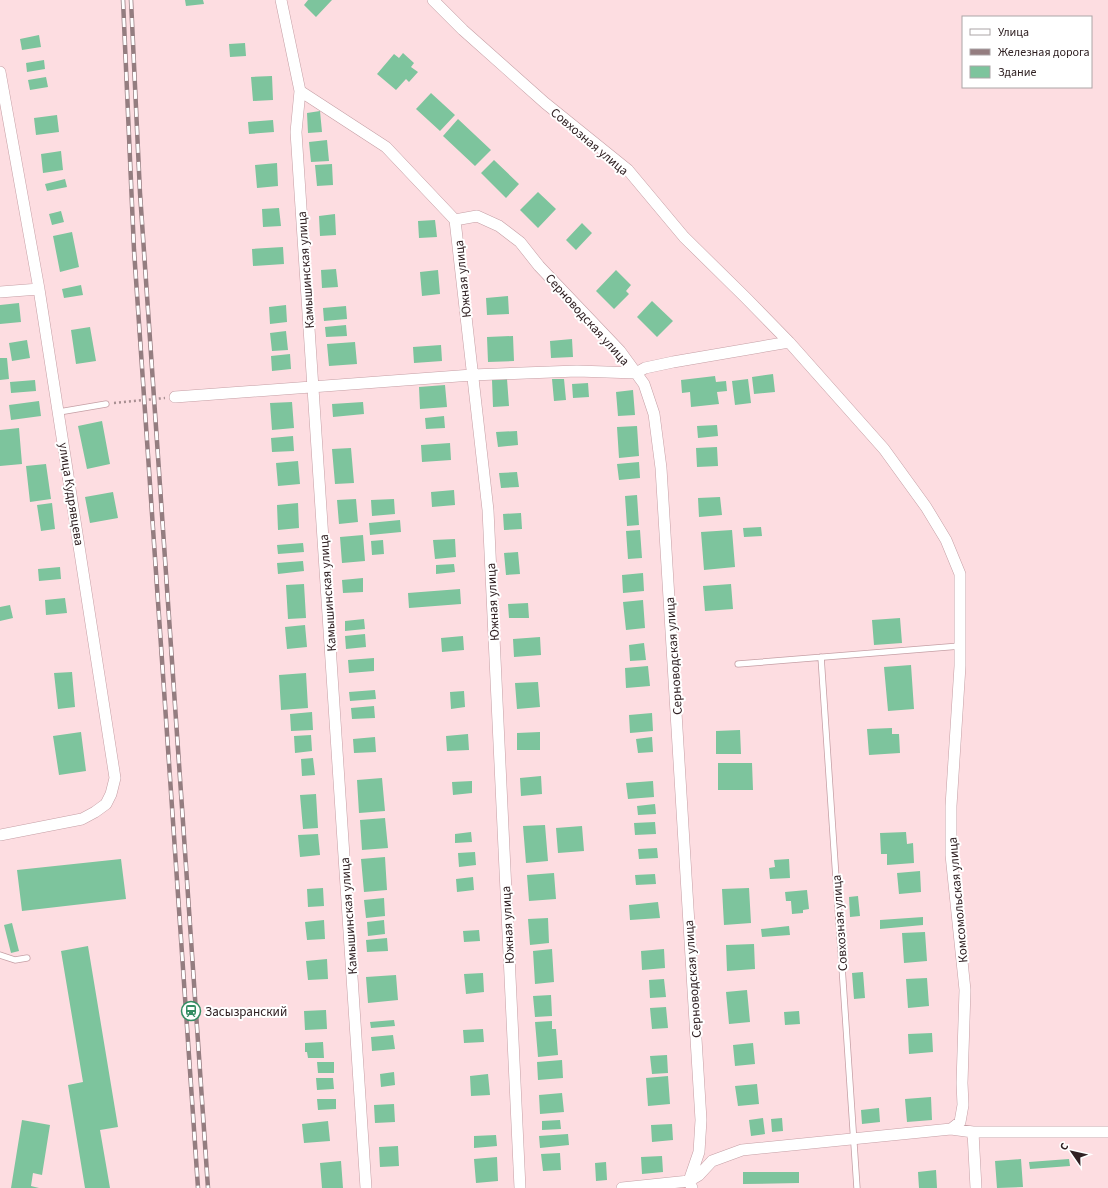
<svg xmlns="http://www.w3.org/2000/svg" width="1108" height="1188" font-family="'Source Sans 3',sans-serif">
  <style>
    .building { fill: #7dc49d }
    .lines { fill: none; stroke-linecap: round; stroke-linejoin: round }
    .lane-casing { stroke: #c59fa5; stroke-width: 7 }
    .street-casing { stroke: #c59fa5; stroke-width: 12 }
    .path { stroke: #a88f92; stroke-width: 2.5; stroke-dasharray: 2 3; stroke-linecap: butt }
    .lane { stroke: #fff; stroke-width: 5.5 }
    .street { stroke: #fff; stroke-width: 11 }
    .rail-casing { stroke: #947d80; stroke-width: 4.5 }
    .rail { stroke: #fff; stroke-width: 3; stroke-dasharray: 9; stroke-linecap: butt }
    .labels { text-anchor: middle; stroke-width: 4; stroke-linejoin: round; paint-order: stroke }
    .street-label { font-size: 13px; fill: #302123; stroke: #fff }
    .poi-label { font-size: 13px; fill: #302123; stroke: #fff; text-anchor: start }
  </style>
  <rect width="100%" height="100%" fill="#fddde1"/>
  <path class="building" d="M185,0H203L204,4L186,6Z
    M308,0H332L316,17L304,5Z
    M39,35L41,47L22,50L20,39Z
    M245,43L246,56L230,57L229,44Z
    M403,53L414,63L411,67L418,72L409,82L406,79L396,90L377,74L394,54L399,58Z
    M44,60L45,69L27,72L26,63Z
    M272,76L273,100L253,101L251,77Z
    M46,77L48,87L30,90L28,80Z
    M431,93L455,115L440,131L416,109Z
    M320,111L322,132L308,133L307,113Z
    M57,115L59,132L36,135L34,118Z
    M458,119L491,150L475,166L443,136Z
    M273,120L274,132L249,134L248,122Z
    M327,140L329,161L311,162L309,142Z
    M61,151L63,170L43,173L41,154Z
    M494,160L519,184L506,198L481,173Z
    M277,163L278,186L257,188L255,165Z
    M332,164L333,185L317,186L315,165Z
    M65,179L67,187L47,191L45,184Z
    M538,192L556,209L538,228L520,210Z
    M279,208L281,226L263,227L262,209Z
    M61,211L64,222L52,225L49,214Z
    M335,214L336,235L320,236L319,216Z
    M435,220L437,237L419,238L418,221Z
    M582,223L592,233L576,250L566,240Z
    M72,232L79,267L60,272L53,236Z
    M283,247L284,264L253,266L252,249Z
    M336,269L338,287L322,288L321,270Z
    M438,270L440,294L422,296L420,272Z
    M616,270L631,285L626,291L629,294L614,309L596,291Z
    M81,285L83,295L64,298L62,289Z
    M508,296L509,314L487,315L486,298Z
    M652,301L673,321L657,337L637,317Z
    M19,303L21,322L0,324V305Z
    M286,305L287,322L270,324L269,307Z
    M346,306L347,319L324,321L323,308Z
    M346,325L347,336L326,337L325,327Z
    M90,327L96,361L76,364L71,330Z
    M286,331L288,350L272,351L270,333Z
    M513,336L514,361L488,362L487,337Z
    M572,339L573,357L551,358L550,341Z
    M27,340L30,358L12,361L9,343Z
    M355,342L357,364L329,366L327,344Z
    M441,345L442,361L414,363L413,347Z
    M290,354L291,369L272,371L271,356Z
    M0,358H7L9,379L0,380Z
    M773,374L775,392L754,394L752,377Z
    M715,376L716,382L726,381L727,391L717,392L719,404L691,407L690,392L682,393L681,380Z
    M507,379L509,406L493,407L492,380Z
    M552,379H564L566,400L554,401Z
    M748,379L751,403L735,405L732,381Z
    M35,380L36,391L11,393L10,382Z
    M588,383L589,397L573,398L572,384Z
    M445,385L447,407L420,409L419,387Z
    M633,390L635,415L618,416L616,392Z
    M39,401L41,416L11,420L9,405Z
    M292,402L294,428L272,430L270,403Z
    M363,402L364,414L333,417L332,404Z
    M444,416L445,428L426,429L425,418Z
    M102,421L110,464L87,469L78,426Z
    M717,425L718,436L698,438L697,426Z
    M637,426L639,456L619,458L617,427Z
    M19,428L22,464L0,466V430Z
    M517,431L518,445L498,447L496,432Z
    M293,436L294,451L272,452L271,438Z
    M450,443L451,460L422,462L421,445Z
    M717,447L718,466L697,467L696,448Z
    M351,448L354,483L335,484L332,449Z
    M298,461L300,484L278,486L276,463Z
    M639,462L640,478L619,480L617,464Z
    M46,464L51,499L30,502L26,466Z
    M517,472L519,487L501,488L499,473Z
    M454,490L455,505L432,507L431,492Z
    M113,492L118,518L90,523L85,497Z
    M637,495L639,525L627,526L625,496Z
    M720,497L722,515L699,517L698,498Z
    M356,499L358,522L339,524L337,500Z
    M394,499L395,514L372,516L371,500Z
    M52,503L55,529L41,531L37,505Z
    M298,503L299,528L278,530L277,505Z
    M521,513L522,529L504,530L503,514Z
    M400,520L401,532L370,535L369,523Z
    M761,527L762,536L744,537L743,528Z
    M640,530L642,558L628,559L626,531Z
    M732,530L735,567L704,570L701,532Z
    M363,535L365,561L342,563L340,537Z
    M455,539L456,557L435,559L433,540Z
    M383,540L384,554L372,555L371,541Z
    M303,543L304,552L278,554L277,545Z
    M518,552L520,574L506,575L504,553Z
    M303,561L304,571L278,574L277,563Z
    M454,564L455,572L436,574V565Z
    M60,567L61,579L39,581L38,569Z
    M643,573L644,591L623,593L622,575Z
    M363,578V592L343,593L342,580Z
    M304,584L306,618L288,619L286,585Z
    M731,584L733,609L705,611L703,586Z
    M460,589L461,604L409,608L408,593Z
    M65,598L67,613L46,615L45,600Z
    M643,600L645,628L626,630L623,602Z
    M528,603L529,618H509L508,604Z
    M10,605L13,618L0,621V607Z
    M900,618L902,643L874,645L872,620Z
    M364,619L365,629L345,631V621Z
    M305,625L307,647L287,649L285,627Z
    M365,634L366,647L346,649L345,636Z
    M463,636L464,650L442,652L441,638Z
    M540,637L541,655L514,657L513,639Z
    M644,643L646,660L630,661L629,645Z
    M374,658V671L349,673L348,660Z
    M911,665L914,709L888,711L884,667Z
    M648,666L650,686L626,688L625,668Z
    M72,672L75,707L58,709L54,673Z
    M306,673L308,708L281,710L279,675Z
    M538,682L540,707L517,709L515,683Z
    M375,690L376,699L350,701L349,692Z
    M464,691L465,707L451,709L450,692Z
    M374,706L375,718L352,719L351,708Z
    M312,712L313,730L291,731L290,714Z
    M652,713L653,731L630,733L629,715Z
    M892,728V734H899L900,753L869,755L867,729Z
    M740,730L741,754H716V731Z
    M81,732L86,771L59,775L53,736Z
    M540,732V750H517V733Z
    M468,734L469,750L447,751L446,736Z
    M311,735L312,751L295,753L294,736Z
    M375,737L376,752L354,753L353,739Z
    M652,737L653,752L638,753L636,739Z
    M313,758L315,775L302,776L301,759Z
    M718,763H752L753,790H718Z
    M541,776L542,794L521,796L520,778Z
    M382,778L385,811L359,813L357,780Z
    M472,781V793L453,795L452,782Z
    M653,781L654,797L628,799L626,783Z
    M316,794L318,828L303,829L300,795Z
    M655,804L656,814L638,815L637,806Z
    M385,818L388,848L362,850L360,820Z
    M655,822L656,834L635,835L634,823Z
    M545,825L548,861L526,863L523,826Z
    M582,826L584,851L558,853L556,828Z
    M471,832L472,842L455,843V834Z
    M906,832L907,844L913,843L914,863L887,865V854H881L880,833Z
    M318,834L320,855L300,857L298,835Z
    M657,848L658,858L639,859L638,849Z
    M475,852L476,865L459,867L458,853Z
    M385,857L387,890L364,892L361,859Z
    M121,859L126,899L22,911L17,870Z
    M789,859L790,878L770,879L769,868L775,867L774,860Z
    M920,871L921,892L899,894L897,873Z
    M554,873L556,899L529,901L527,875Z
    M655,874L656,884L636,885L635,875Z
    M473,877L474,890L457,892L456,879Z
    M323,888L324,906L308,907L307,889Z
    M749,888L751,923L724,925L722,889Z
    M807,890L809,909L803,910V913L792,914L791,901H786L785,892Z
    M858,896L860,916L850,917L849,897Z
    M384,898L385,916L366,918L364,900Z
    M658,902L660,918L630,920L629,905Z
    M923,917V925L880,929V920Z
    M548,918L549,943L530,945L528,919Z
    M324,920L325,939L307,940L305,922Z
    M384,920L385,934L368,936L367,922Z
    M12,923L19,951L11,953L4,925Z
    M789,926L790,935L762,937L761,929Z
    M479,930L480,941L464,942L463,931Z
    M925,932L927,961L904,963L902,933Z
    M387,938L388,951L367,952L366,940Z
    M754,944L755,969L727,971L726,945Z
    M88,946L118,1127L100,1130L110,1188H85L68,1085L83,1082L61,951Z
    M552,949L554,982L535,984L533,951Z
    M664,949L665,968L642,970L641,951Z
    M327,959L328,979L308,980L306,961Z
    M863,972L865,998L854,999L852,973Z
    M483,973L484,992L466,994L464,974Z
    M396,975L398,1000L368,1003L366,977Z
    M927,978L929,1006L908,1008L906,979Z
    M664,979L666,997L650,998L649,980Z
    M747,990L750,1022L729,1024L726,992Z
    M551,995L552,1016L535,1017L533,996Z
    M666,1007L668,1028L652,1029L650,1008Z
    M326,1010L327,1029L305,1030L304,1011Z
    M799,1011L800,1024L785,1025L784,1012Z
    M394,1020L395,1026L371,1028L370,1022Z
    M552,1021V1029H556L558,1055L538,1057L535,1022Z
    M483,1029L484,1042L464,1043L463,1030Z
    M932,1033L933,1052L909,1054L908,1034Z
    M393,1035L395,1049L372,1051L371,1037Z
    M323,1042L324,1058H308L307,1052H305V1043Z
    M753,1043L755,1064L735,1066L733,1045Z
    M667,1055L668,1073L652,1074L650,1056Z
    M562,1060L563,1078L538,1080L537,1062Z
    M317,1062H334V1073H318Z
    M394,1072L395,1085L381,1087L380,1074Z
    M488,1074L490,1095L471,1096L470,1076Z
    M668,1076L670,1104L648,1106L646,1078Z
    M316,1078H333L334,1089L317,1090Z
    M757,1084L759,1104L738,1106L735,1086Z
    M562,1093L564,1112L540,1114L539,1095Z
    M931,1097L932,1120L907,1122L905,1099Z
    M317,1099H336V1109L318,1110Z
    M394,1104L395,1122L375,1123L374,1105Z
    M879,1108L880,1122L862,1124L861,1110Z
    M763,1118L765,1134L751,1136L749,1120Z
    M782,1118L783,1131L772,1132L771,1119Z
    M22,1120L50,1125L42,1175L33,1173L31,1186L39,1188H11Z
    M560,1120L561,1129L542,1130V1121Z
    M328,1121L330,1141L304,1143L302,1124Z
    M672,1124L673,1140L652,1142L651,1125Z
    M568,1134L569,1145L540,1148L539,1136Z
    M496,1135L497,1146L474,1148V1136Z
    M398,1146L399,1166L380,1167L379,1147Z
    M560,1153L561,1170L543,1171L541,1154Z
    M662,1156L663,1172L642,1174L641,1157Z
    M497,1157L498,1181L476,1183L474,1159Z
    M1021,1159L1023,1187L997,1188L995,1161Z
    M1069,1159L1070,1166L1030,1169L1029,1162Z
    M341,1161L343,1188H322L320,1163Z
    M606,1162L607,1180L596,1181L595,1163Z
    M936,1170L937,1188H919L918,1172Z
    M743,1172H799V1183L743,1184Z"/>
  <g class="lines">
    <defs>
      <path id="lane" d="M59,412L106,404
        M821,657L857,1188
        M738,664L960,646
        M0,955L15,960L27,958"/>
      <path id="street" d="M281,0L300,91L296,132L366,1188
        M433,0L463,30L545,103L628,170L684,237L745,297L789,342L884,449L926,507L946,540L960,574V666L951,806V855L965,990L962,1083L963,1105L960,1122L951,1129
        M0,72L39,289L115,778L111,794L106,804L95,812L82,819L0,835
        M300,91L386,147L455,220L488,510L520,1188
        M455,220L477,216L499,226L520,242L539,266L620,351L644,384L654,414L661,468L701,1120L699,1152L689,1181L692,1188
        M0,292L39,289
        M175,397L472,375L577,371L636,373L645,368L673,362L789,342
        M973,1132L976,1188
        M622,1188L689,1181L699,1175L712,1161L742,1150L951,1129L973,1132H1108"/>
    </defs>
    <use href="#lane" class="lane-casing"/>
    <use href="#street" class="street-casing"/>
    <path class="path" d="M114,403L165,398"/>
    <use href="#lane" class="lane"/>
    <use href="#street" class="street"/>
    <defs>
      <path id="rail" d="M123,0L134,250L198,1188
        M131,0L140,193L208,1188"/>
    </defs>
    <use href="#rail" class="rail-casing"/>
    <use href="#rail" class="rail"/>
  </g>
  <defs>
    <symbol id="station-ring" viewBox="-11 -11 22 22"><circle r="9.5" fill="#fff" stroke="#348d63" stroke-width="1.5"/><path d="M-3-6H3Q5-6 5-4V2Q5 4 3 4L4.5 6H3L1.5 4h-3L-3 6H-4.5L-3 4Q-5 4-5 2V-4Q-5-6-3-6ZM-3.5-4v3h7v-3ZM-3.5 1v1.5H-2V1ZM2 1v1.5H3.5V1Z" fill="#348d63"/></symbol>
  </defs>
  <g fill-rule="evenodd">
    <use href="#station-ring" x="180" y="1000" width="22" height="22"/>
  </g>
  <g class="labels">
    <g class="street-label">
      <text transform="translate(590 141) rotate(40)" y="5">Совхозная улица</text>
      <text transform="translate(305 270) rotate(-94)" y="5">Камышинская улица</text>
      <text transform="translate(462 279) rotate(-96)" y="5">Южная улица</text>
      <text transform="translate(588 319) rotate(48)" y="5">Серноводская улица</text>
      <text transform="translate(72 494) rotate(81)" y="5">улица Кудрявцева</text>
      <text transform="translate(327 593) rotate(-94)" y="5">Камышинская улица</text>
      <text transform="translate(492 602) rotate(-93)" y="5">Южная улица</text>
      <text transform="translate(673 656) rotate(-94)" y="5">Серноводская улица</text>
      <text transform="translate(957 900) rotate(-95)" y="5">Комсомольская улица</text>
      <text transform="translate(348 916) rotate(-94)" y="5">Камышинская улица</text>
      <text transform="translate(839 923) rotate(-94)" y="5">Совхозная улица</text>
      <text transform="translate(507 925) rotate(-93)" y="5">Южная улица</text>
      <text transform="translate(692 979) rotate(-94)" y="5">Серноводская улица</text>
    </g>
    <g class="poi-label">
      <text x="205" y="1016">Засызранский</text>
    </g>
  </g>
  <rect x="962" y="16" width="130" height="72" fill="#ffffff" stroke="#aca6a7"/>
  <rect x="970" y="29" width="20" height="6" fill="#ffffff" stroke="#aca6a7"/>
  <text x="998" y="36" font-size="12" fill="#302123">Улица</text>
  <rect x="970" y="49" width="20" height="6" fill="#947d80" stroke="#aca6a7"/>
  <text x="998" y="56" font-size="12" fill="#302123">Железная дорога</text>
  <rect x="970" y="66" width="20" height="12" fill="#7dc49d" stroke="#aca6a7"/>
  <text x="998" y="76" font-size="12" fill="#302123">Здание</text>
  <g transform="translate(1072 1152) rotate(304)" stroke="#ffffff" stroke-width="3" paint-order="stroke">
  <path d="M0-3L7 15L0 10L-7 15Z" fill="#302123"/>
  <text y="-6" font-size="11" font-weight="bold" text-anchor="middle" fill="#302123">С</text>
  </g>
</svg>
